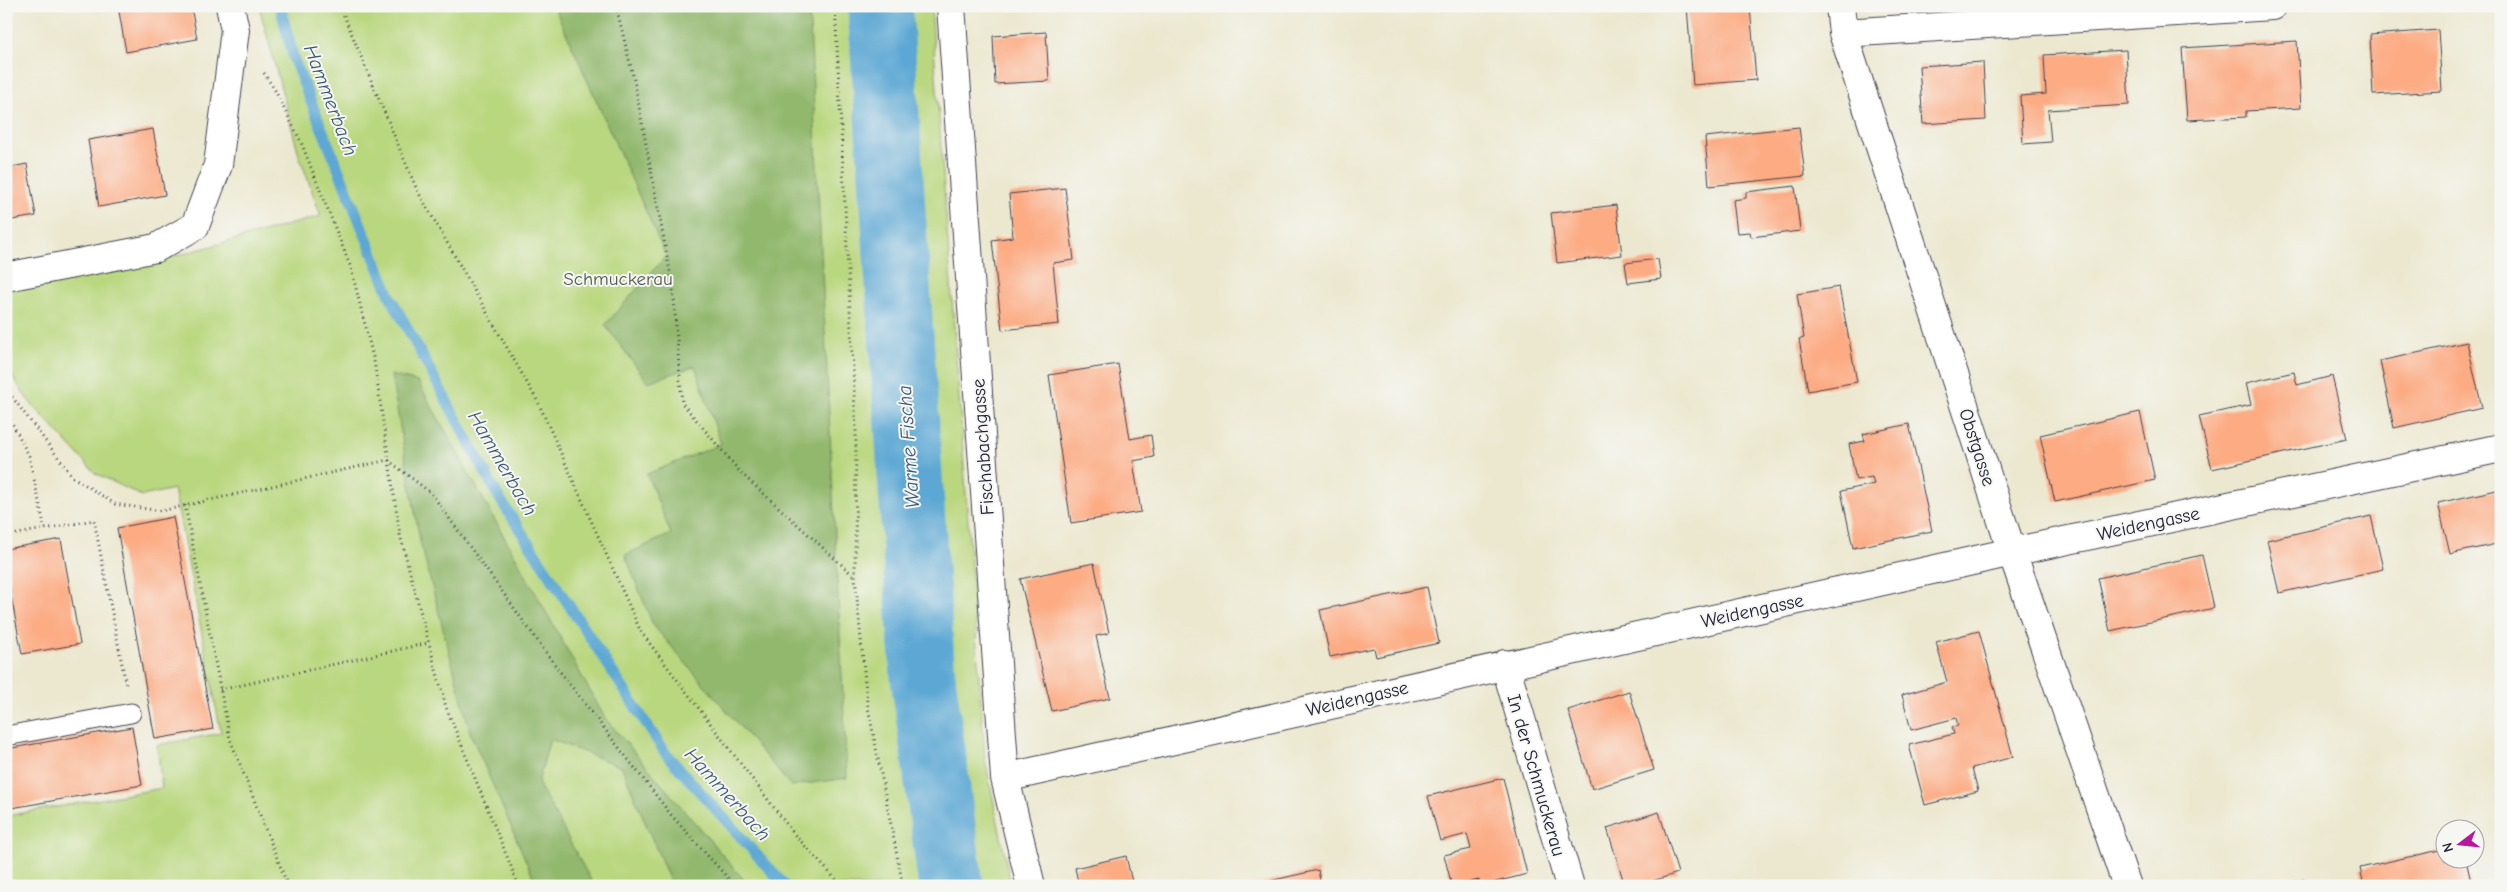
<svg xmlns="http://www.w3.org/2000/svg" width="2507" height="892" font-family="'Comic Neue',sans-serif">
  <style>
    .green { fill: #b9d77e; stroke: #6e7c5c }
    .forest { fill: #92b86d; stroke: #5a6d54 }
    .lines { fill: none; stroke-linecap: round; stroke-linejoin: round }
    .stream { stroke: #5ca7d4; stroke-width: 11 }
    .river { stroke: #5ca7d4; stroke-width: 65 }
    .building { fill: #fcab83 }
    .service-casing { stroke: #404051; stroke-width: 21 }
    .minor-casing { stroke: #404051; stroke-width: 30 }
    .path { stroke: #404051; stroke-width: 3; stroke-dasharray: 1 4; stroke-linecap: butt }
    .service { stroke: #fff; stroke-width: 19 }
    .minor { stroke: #fff; stroke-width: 28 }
    .labels { text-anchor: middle; stroke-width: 4; stroke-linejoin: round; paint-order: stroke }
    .park-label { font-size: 19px; fill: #4f584f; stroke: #f6f6f2 }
    .street-label { font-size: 19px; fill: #22223b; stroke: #f6f6f2 }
    .water-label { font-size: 20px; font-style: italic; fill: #395778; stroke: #f6f6f2 }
  </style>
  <rect width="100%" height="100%" fill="#f6f6f2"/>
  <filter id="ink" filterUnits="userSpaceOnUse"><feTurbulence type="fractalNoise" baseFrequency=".02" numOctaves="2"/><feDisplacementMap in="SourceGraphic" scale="10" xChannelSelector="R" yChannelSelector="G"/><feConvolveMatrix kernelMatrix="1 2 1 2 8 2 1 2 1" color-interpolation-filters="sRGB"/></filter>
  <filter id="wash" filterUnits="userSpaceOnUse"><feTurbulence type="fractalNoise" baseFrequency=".0096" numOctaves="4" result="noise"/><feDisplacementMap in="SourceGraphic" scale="20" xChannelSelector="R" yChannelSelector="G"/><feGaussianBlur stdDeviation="1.12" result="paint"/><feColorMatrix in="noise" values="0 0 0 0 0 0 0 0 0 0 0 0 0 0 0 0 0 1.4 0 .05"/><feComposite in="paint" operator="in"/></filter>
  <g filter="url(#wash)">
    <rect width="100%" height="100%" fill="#ece8d0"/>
    <path class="green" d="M259,6H867L914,680L942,886H6V816L162,788L157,745L221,733L174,489L142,496L95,473L28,400L6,367V290L146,264L321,216L299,155Z
      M894,6H931L985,759L1011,886H970L941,672Z"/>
    <path class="forest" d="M554,6H809L847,778L791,786L653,625L625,555L671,534L647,474L721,444L695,366L648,382L605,325L666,256Z
      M867,6H894L941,672L970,886H942L914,680Z
      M391,375L418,382L605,718L749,886H672L622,767L550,739L538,783L594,886H537L471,735L420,541Z"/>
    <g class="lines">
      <path class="stream" d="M280,6L294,60L390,296L498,496L666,754L785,886"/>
      <path class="river" d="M880,6L923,677L951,886"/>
    </g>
    <g id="blocks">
      <path class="building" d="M118,6H191L197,39L126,52Z
        M1687,6H1750L1756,80L1693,85Z
        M2438,30L2442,91L2373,95L2370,35Z
        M1046,32L1049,81L995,84L993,36Z
        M2297,41L2301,108L2246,111V117L2187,120L2182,48Z
        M2126,50L2129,105L2048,110L2051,142L2023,144L2020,96L2046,94L2044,55Z
        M1983,62L1986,120L1923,124L1919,66Z
        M1799,127L1805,176L1709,186L1705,137Z
        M153,129L165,195L99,207L88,140Z
        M27,164L36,216L6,221V168Z
        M1795,186L1800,231L1751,237L1750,232L1737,233L1733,200L1746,198V192Z
        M1065,188L1074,260L1053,263L1059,324L1002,330L992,240L1013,237L1009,194Z
        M1616,205L1622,255L1557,263L1551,213Z
        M1658,259L1661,279L1628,283L1625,263Z
        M1839,287L1857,382L1808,391L1799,339L1804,338L1797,294Z
        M2467,342L2482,408L2394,428L2380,361Z
        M1118,364L1130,439L1151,435L1154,457L1133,461L1141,512L1071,523L1049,375Z
        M2294,372L2297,385L2332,376L2347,439L2212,469L2199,416L2251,405L2246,383Z
        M2140,412L2155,480L2055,502L2040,435Z
        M1909,424L1932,531L1853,548L1841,491L1874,484L1872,477L1856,480L1849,444L1865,441L1863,434Z
        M2501,489V543L2450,554L2438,503Z
        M2371,516L2383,569L2279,593L2267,540Z
        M173,517L213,729L155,739L117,528Z
        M61,539L80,644L22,654L6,569V549Z
        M2202,555L2214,608L2110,631L2098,578Z
        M1094,563L1109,633L1096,636L1110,698L1052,711L1020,579Z
        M1427,587L1439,643L1376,657L1374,648L1330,657L1320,610Z
        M1979,631L2013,757L1972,768L1978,791L1925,805L1909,745L1954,734L1952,727L1958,726L1956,718L1911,730L1902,695L1947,682L1936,642Z
        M1629,691L1654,770L1592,789L1568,710Z
        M132,727L142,785L6,809V749Z
        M1503,778L1527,874L1480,886L1479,880L1452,886L1444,855L1471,849L1467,834L1440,841L1428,796Z
        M1659,812L1678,873L1636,886H1625L1607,828Z
        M2444,849V860H2466L2472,886H2364L2360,868Z
        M1126,856L1133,886H1079L1075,868Z
        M1318,870L1321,886H1252V885Z
        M2305,879L2307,886H2280V885Z"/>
    </g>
  </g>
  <g filter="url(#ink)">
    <use href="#blocks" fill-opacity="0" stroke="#404051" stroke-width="1"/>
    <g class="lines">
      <defs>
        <path id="service" d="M6,736L131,713"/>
        <path id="minor" d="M951,6L1005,778L1031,886
          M1840,6L1843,33L2012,552L2127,886
          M1843,33L2272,6
          M6,277L156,248L195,226L218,165L235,30L230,6
          M1505,664L1570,886
          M1005,778L2012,552L2501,448"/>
      </defs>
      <use href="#service" class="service-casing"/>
      <use href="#minor" class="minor-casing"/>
      <path class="path" d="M340,6L417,190L538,402L641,632L794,834L842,886
        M616,6L634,80L673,288L682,403L741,473L855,577
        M835,6L856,430L855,577L867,702L903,886
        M264,73L276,92L301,142L351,268L374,361L400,535L446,707L519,886
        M6,389L73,477L115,504L161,511L388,460L431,493L558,669L672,816L735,886
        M6,411L29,456L45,529
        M185,505L230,739L288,886
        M6,536L94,520L126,685
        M220,690L428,643"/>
      <use href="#service" class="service"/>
      <use href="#minor" class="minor"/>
    </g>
  </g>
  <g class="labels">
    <g class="park-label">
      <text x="618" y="285">Schmuckerau</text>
    </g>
    <g class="street-label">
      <text transform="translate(982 447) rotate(-94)" y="7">Fischabachgasse</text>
      <text transform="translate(1978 447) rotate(72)" y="7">Obstgasse</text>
      <text transform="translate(2148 523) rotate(-12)" y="7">Weidengasse</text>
      <text transform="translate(1752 610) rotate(-12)" y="7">Weidengasse</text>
      <text transform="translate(1357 698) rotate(-13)" y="7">Weidengasse</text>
      <text transform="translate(1537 775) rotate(74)" y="7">In der Schmuckerau</text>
    </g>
    <g class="water-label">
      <text transform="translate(331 100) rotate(69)" y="7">Hammerbach</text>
      <text transform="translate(908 447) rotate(-94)" y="7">Warme Fischa</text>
      <text transform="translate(503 463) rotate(60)" y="7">Hammerbach</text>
      <text transform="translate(728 794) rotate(48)" y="7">Hammerbach</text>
    </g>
  </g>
  <rect width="2507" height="892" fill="none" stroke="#f6f6f2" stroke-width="25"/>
  <g transform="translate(2460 844) rotate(254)"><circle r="24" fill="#f6f6f2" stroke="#a1a1a9"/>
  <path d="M0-4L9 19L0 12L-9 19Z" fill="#b5179e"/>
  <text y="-8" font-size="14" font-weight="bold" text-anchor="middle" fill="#22223b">N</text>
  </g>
</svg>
